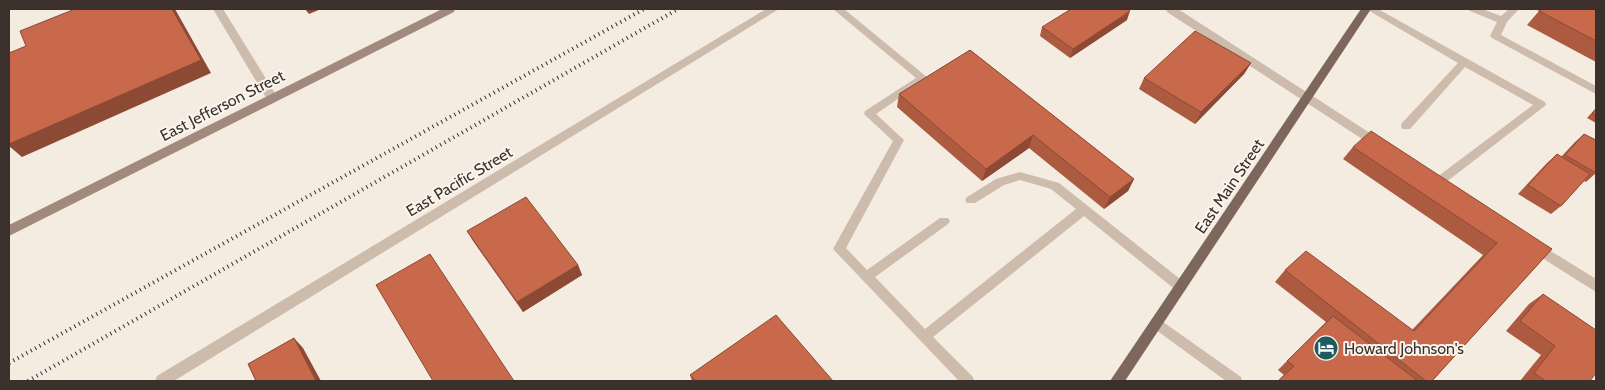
<svg xmlns="http://www.w3.org/2000/svg" width="1605" height="390" font-family="Cabin,sans-serif">
  <style>
    .lines { fill: none; stroke-linecap: round; stroke-linejoin: round }
    .service { fill: #cdbbac; fill-rule: evenodd }
    .minor { fill: #cdbbac; fill-rule: evenodd }
    .secondary { fill: #a18a7d; fill-rule: evenodd }
    .primary { fill: #7d675c; fill-rule: evenodd }
    .rail { stroke: #3b302b; stroke-width: 4; stroke-dasharray: 1 4; stroke-linecap: butt }
    .wall { fill: #ac5a40 }
    .shaded-wall { fill: #8c4a34 }
    .building { fill: #c8694b; stroke: #8c4a34 }
    .labels { text-anchor: middle; stroke-width: 4; stroke-linejoin: round; paint-order: stroke }
    .street-label { font-size: 16px; fill: #3b302b; stroke: #fbf5ee }
    .poi-label { font-size: 16px; fill: #3b302b; stroke: #fbf5ee; text-anchor: start }
  </style>
  <rect width="100%" height="100%" fill="#f4ebe1"/>
  <g class="lines">
    <path class="service" d="M833,9H844L928,78L876,114L904,140L846,248L867,270L940,218H948L950,221L948,224L875,277L925,329L1076,209L1051,189L1020,180L1004,185L975,203H967L965,200L967,197L996,179L1020,172L1059,183L1185,283L1187,287L1185,291L1181,292L1177,291L1084,216L933,337L973,377L974,381H959L833,249L893,141L864,114L865,111L916,78Z
      M1366,9H1378L1545,102L1546,105L1441,186H1433L1431,183L1433,180L1533,105L1465,67L1410,129H1402L1401,126L1402,123L1458,63Z
      M1468,9H1482L1501,16L1509,9H1519L1507,22L1501,35L1596,86V94L1492,38L1490,36L1497,22L1470,11Z
      M1156,317L1241,377L1242,381H1226L1152,327L1150,323L1152,319Z"/>
    <path class="minor" d="M213,9H223L276,95L278,98L276,101H268Z
      M766,9H779L174,381H155L157,376Z
      M1166,9H1178L1384,142L1386,145L1384,148H1376L1167,12Z
      M1533,240L1596,279V292L1528,249L1526,245L1528,241Z"/>
    <path class="secondary" d="M442,9H455L454,12L9,236V225Z"/>
    <path class="primary" d="M1361,9H1371L1125,381H1110Z"/>
    <path class="rail" d="M9,363L644,9
      M28,381L678,9"/>
  </g>
  <path class="wall" d="M1535,9H1596V62L1527,25L1539,11Z
    M1127,20L1070,58L1040,36L1042,27Z
    M970,50L1134,179L1128,191L1104,209L1029,148L982,181L897,107L899,94Z
    M1251,63L1244,74L1195,124L1139,89L1144,78Z
    M1596,108V123L1587,118Z
    M1584,134L1596,173L1586,182L1584,181L1561,206L1551,214L1518,194L1547,163L1557,154L1561,157L1575,142Z
    M1353,147L1552,249L1432,381H1278L1284,375L1278,370L1326,322L1275,282L1285,270L1412,330L1483,255L1343,159Z
    M467,231L578,265L582,275L523,312L473,241Z
    M1543,294L1590,381H1520L1541,355L1506,331L1529,304Z
    M690,375L833,381H692Z"/>
  <path class="shaded-wall" d="M172,9H175L211,73L22,157L9,146V144Z
    M305,9H321L309,14Z
    M1130,11L1127,20L1070,58L1073,49Z
    M1251,63L1244,74L1195,124L1201,112Z
    M1033,135L1029,148L982,181L986,169Z
    M1134,179L1128,191L1104,209L1110,197Z
    M578,265L582,275L523,312L517,302Z
    M294,338L303,348L321,381H316Z"/>
  <path class="building" d="M75,9H172L201,60L9,144V53L26,46L20,31Z
    M1071,9H1127L1130,11L1073,49L1042,27Z
    M1542,9H1596V41L1539,11Z
    M1195,31L1251,63L1201,112L1144,78Z
    M970,50L1134,179L1110,197L1033,135L986,169L899,94Z
    M1596,109V115L1592,113Z
    M1371,131L1552,249L1432,381H1426L1285,270L1306,251L1414,331L1497,243L1353,147Z
    M1584,134L1596,140V173L1565,155Z
    M1557,154L1590,174L1561,206L1528,185Z
    M526,197L578,265L517,302L467,231Z
    M430,254L514,381H433L376,285Z
    M1543,294L1596,330V373L1590,381H1546L1534,373L1555,346L1520,321Z
    M776,315L833,381H696L690,375Z
    M1333,316L1418,381H1278L1294,366L1287,361Z
    M294,338L316,381H256L248,364Z"/>
  <defs>
    <symbol id="hotel-disc" viewBox="-11 -11 22 22"><circle r="9.5" fill="#1f5a5e" stroke="#fbf5ee"/><path d="M-6-4.5h1.5V1H6V5H4.5V3h-9V5H-6ZM-4 0a1.8 1.8 0 1 1 3.6 0ZM.5 0V-2.5h3Q6-2.5 6 0Z" fill="#fff"/></symbol>
  </defs>
  <g fill-rule="evenodd">
    <use href="#hotel-disc" x="1312" y="334" width="28" height="28"/>
  </g>
  <g class="labels">
    <g class="street-label">
      <text transform="translate(222 105) rotate(-27)" y="6">East Jefferson Street</text>
      <text transform="translate(459 181) rotate(-31)" y="6">East Pacific Street</text>
      <text transform="translate(1229 186) rotate(-56)" y="6">East Main Street</text>
    </g>
    <g class="poi-label">
      <text x="1344" y="354">Howard Johnson's</text>
    </g>
  </g>
  <rect width="1605" height="390" fill="none" stroke="#3b302b" stroke-width="20"/>
</svg>
